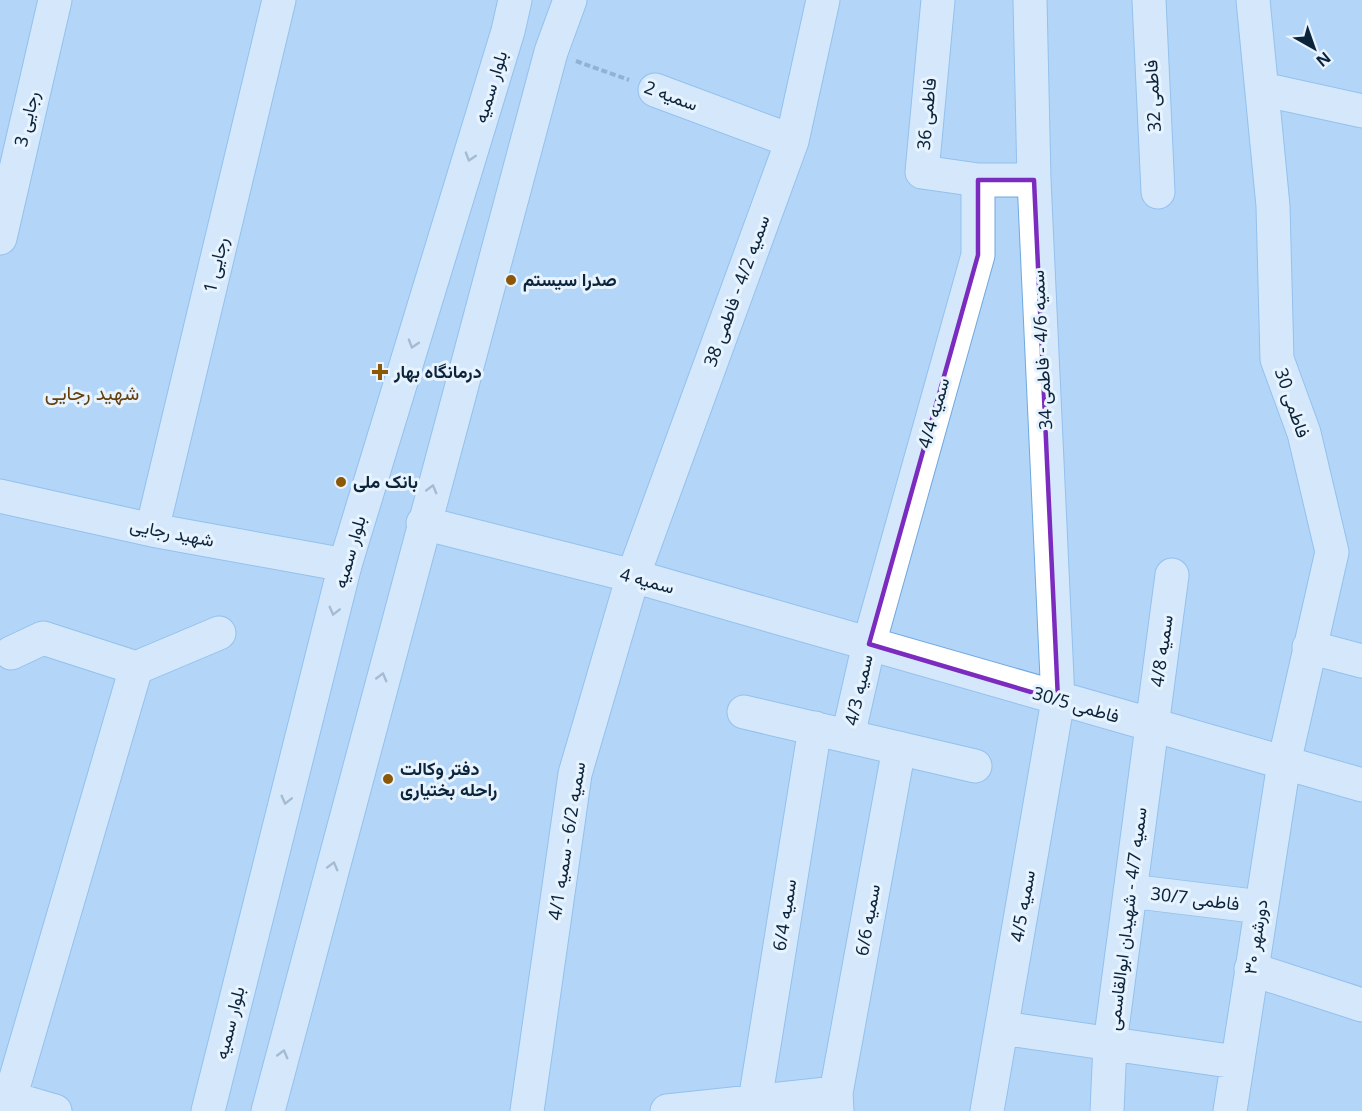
<svg xmlns="http://www.w3.org/2000/svg" width="1362" height="1111" font-family="'Noto Sans',Vazirmatn,sans-serif">
  <style>
    .lines { fill: none; stroke-linecap: round; stroke-linejoin: round }
    .minor-casing { stroke: #6fa8e0; stroke-width: 35 }
    .major-casing { stroke: #6fa8e0; stroke-width: 35 }
    .path { stroke: #6a88a6; stroke-width: 4; stroke-dasharray: 6 3; stroke-linecap: butt }
    .minor { stroke: #fff; stroke-width: 33 }
    .major { stroke: #fff; stroke-width: 33 }
    .oneway { stroke: #929ca6 }
    .marked { fill: none; stroke: #7b2cbf; stroke-width: 4.5; stroke-linejoin: round }
    .poi-dot { fill: #8c5706; stroke: #e7f3ff; stroke-width: 2 }
    .labels { text-anchor: middle; stroke-width: 6; stroke-linejoin: round; paint-order: stroke }
    .street-label { font-size: 18px; fill: #0c243a; stroke: #e7f3ff }
    .poi-label { font-size: 18px; font-weight: bold; fill: #0c243a; stroke: #e7f3ff; text-anchor: start }
    .neighbourhood-label { font-size: 20px; fill: #65400f; stroke: #e7f3ff }
  </style>
  <rect width="100%" height="100%" fill="#b2d5f8"/>
  <g class="lines">
    <defs>
      <path id="minor" d="M938,0L922,172L978,180H1034
        M1149,0L1158,192
        M1262,89L1362,111
        M655,90L792,141
        M0,238L55,0
        M0,496L152,530L345,565
        M423,523L633,576L1362,785
        M152,530L279,0
        M1309,647L1362,661
        M11,653L43,638L136,668
        M744,712L975,766
        M848,736L869,644L978,255V180
        M1130,891L1261,907
        M1251,969L1362,1005
        M1002,1028L1236,1062
        M0,1095L55,1111
        M10,1098L136,668L219,633
        M755,1101L815,728
        M527,1111L575,774L633,576L792,141L823,0
        M667,1111L836,1093
        M837,1111L836,1093L899,748
        M987,1111L1058,700L1034,180L1030,0
        M1107,1111L1110,1044L1172,575
        M1230,1111L1284,763L1332,552L1304,433L1277,359L1273,206L1253,0"/>
      <path id="major" d="M208,1111L345,565L508,31L515,0
        M268,1111L551,52L570,0"/>
    </defs>
    <use href="#minor" class="minor-casing"/>
    <use href="#major" class="major-casing"/>
    <path class="path" d="M576,61L629,80"/>
    <use href="#minor" class="minor"/>
    <use href="#major" class="major"/>
  </g>
  <defs><path id="oneway-chevron" d="M-2-3.5L2.5 0L-2 3.5" fill="none" stroke-width="1.6" stroke-linecap="round" stroke-linejoin="round" transform="scale(1.5)"/></defs>
  <g class="oneway">
    <use href="#oneway-chevron" transform="translate(470 157) rotate(107)"/>
    <use href="#oneway-chevron" transform="translate(413 344) rotate(107)"/>
    <use href="#oneway-chevron" transform="translate(432 489) rotate(-75)"/>
    <use href="#oneway-chevron" transform="translate(334 611) rotate(104)"/>
    <use href="#oneway-chevron" transform="translate(382 677) rotate(-75)"/>
    <use href="#oneway-chevron" transform="translate(286 800) rotate(104)"/>
    <use href="#oneway-chevron" transform="translate(333 866) rotate(-75)"/>
    <use href="#oneway-chevron" transform="translate(283 1054) rotate(-75)"/>
  </g>
  <path d="M0 0H1362V1111H0ZM978,180H1034L1058,700L869,644L978,255Z" fill="#b2d5f8" fill-opacity=".55" fill-rule="evenodd"/>
  <path class="marked" d="M978,180H1034L1058,700L869,644L978,255Z"/>
  <g class="poi-dot">
    <circle cx="511" cy="280" r="6"/>
    <path d="M377 363h6v6h6v6h-6v6h-6v-6h-6v-6h6z"/>
    <circle cx="341" cy="482" r="6"/>
    <circle cx="388" cy="779" r="6"/>
  </g>
  <g class="labels">
    <g class="street-label">
      <text transform="translate(491 87) rotate(-73)" y="6">بلوار سمیه</text>
      <text transform="translate(671 96) rotate(20)" y="6">سمیه 2</text>
      <text transform="translate(1153 96) rotate(-93)" y="6">فاطمی 32</text>
      <text transform="translate(927 114) rotate(-85)" y="6">فاطمی 36</text>
      <text transform="translate(27 119) rotate(-77)" y="6">رجایی 3</text>
      <text transform="translate(216 265) rotate(-77)" y="6">رجایی 1</text>
      <text transform="translate(737 291) rotate(-70)" y="6">سمیه 4/2 - فاطمی 38</text>
      <text transform="translate(1042 350) rotate(-93)" y="6">سمیه 4/6 - فاطمی 34</text>
      <text transform="translate(1292 403) rotate(71)" y="6">فاطمی 30</text>
      <text transform="translate(934 413) rotate(-74)" y="6">سمیه 4/4</text>
      <text transform="translate(172 533) rotate(11)" y="6">شهید رجایی</text>
      <text transform="translate(350 552) rotate(-74)" y="6">بلوار سمیه</text>
      <text transform="translate(647 581) rotate(15)" y="6">سمیه 4</text>
      <text transform="translate(1162 651) rotate(-82)" y="6">سمیه 4/8</text>
      <text transform="translate(859 690) rotate(-77)" y="6">سمیه 4/3</text>
      <text transform="translate(1076 705) rotate(16)" y="6">فاطمی 30/5</text>
      <text transform="translate(567 841) rotate(-81)" y="6">سمیه 6/2 - سمیه 4/1</text>
      <text transform="translate(1195 899) rotate(7)" y="6">فاطمی 30/7</text>
      <text transform="translate(1023 906) rotate(-80)" y="6">سمیه 4/5</text>
      <text transform="translate(785 915) rotate(-81)" y="6">سمیه 6/4</text>
      <text transform="translate(1127 919) rotate(-83)" y="6">سمیه 4/7 - شهیدان ابوالقاسمی</text>
      <text transform="translate(868 920) rotate(-80)" y="6">سمیه 6/6</text>
      <text transform="translate(1256 937) rotate(-81)" y="6">دورشهر ۳۰</text>
      <text transform="translate(230 1023) rotate(-76)" y="6">بلوار سمیه</text>
    </g>
    <g class="poi-label">
      <text x="523" y="286">صدرا سیستم</text>
      <text x="394" y="378">درمانگاه بهار</text>
      <text x="353" y="488">بانک ملی</text>
      <text x="400" y="775">دفتر وکالت<tspan x="400" dy="21">راحله بختیاری</tspan></text>
    </g>
    <g class="neighbourhood-label">
      <text x="92" y="400">شهید رجایی</text>
    </g>
  </g>
  <g transform="translate(1314 48) rotate(140)" stroke="#e7f3ff" stroke-width="4.5" paint-order="stroke">
  <path d="M0-4.5L10 22L0 15L-10 22Z" fill="#0c243a"/>
  <text y="-9" font-size="16" font-weight="bold" text-anchor="middle" fill="#0c243a">N</text>
  </g>
</svg>
